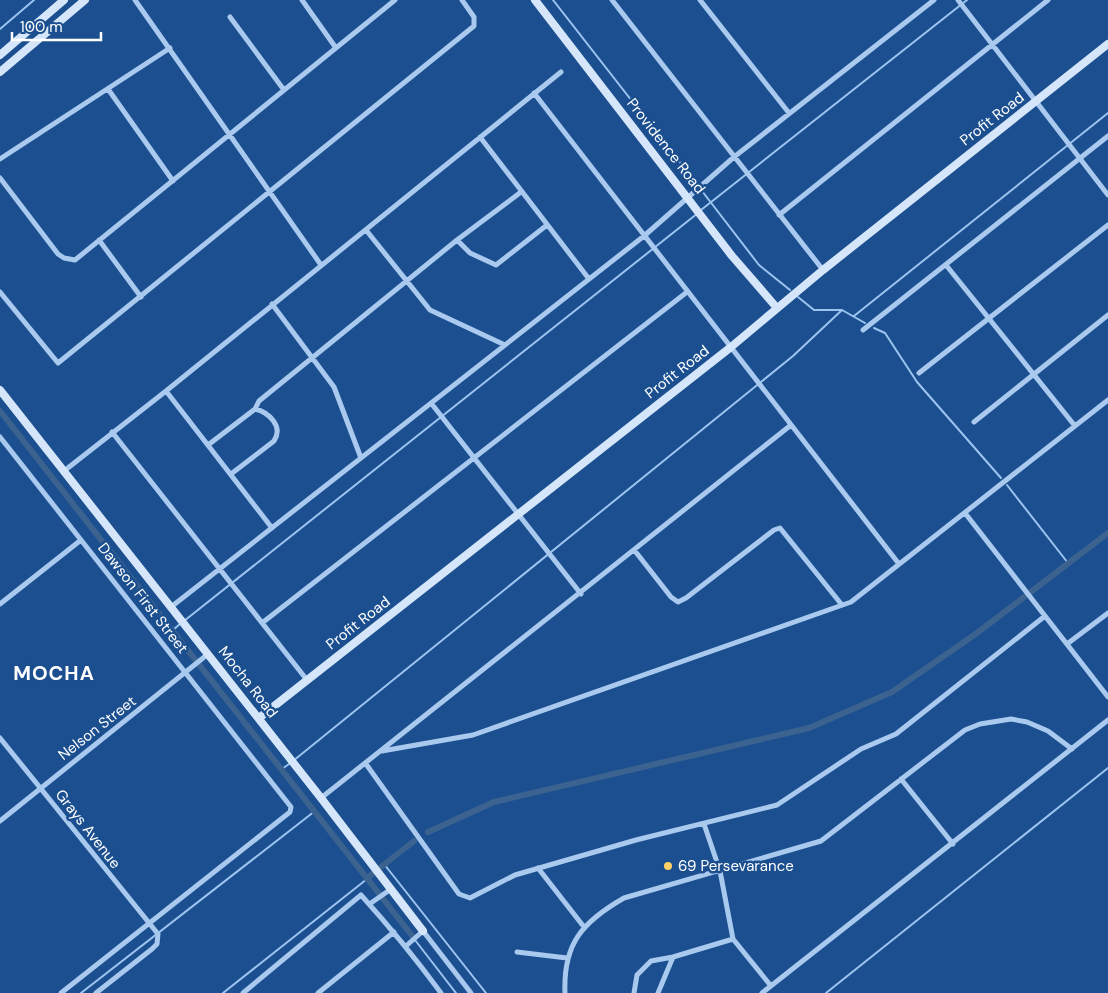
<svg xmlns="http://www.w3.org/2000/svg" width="1108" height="993" font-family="'DM Sans',sans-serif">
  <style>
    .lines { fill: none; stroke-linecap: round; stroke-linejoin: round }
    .stream { stroke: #9cc4f0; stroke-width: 2 }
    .canal { stroke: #3c6290; stroke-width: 6 }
    .street { stroke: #a9c9ee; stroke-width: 5 }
    .secondary { stroke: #d6e6fa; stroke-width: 8 }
    .poi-dot { fill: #ffd166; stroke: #1b4f8f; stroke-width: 2 }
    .labels { text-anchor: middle; stroke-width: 5; stroke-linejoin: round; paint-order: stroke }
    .street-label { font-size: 15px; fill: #fff; stroke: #1b4f8f }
    .poi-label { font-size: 15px; fill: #fff; stroke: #1b4f8f; text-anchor: start }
    .district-label { font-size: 20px; font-weight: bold; letter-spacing: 1px; fill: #fff; stroke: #1b4f8f }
  </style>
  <rect width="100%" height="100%" fill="#1b4f8f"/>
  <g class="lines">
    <path class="stream" d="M553,0L696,183
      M0,29L34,0
      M702,191L759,265L790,290
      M701,210L967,0
      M798,297L814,310H842L865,323
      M854,316L1108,113
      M874,328L885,333L917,382L1001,478
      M1007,485L1068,563
      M184,621L698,213
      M173,630L181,623
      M293,761L793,356L842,310
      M282,769L289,764
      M384,864L486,993
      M415,940L456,993
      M81,993L315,811
      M223,993L367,879
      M826,993L1108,768"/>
    <path class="canal" d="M0,411L413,937
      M428,832L494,802L809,728L892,692L977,633L1108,533
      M381,867L414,841
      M367,879L373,873"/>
    <path class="street" d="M135,0L321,265
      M302,0L336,48
      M612,0L823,270
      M700,0L789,113
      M958,0L1108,195
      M230,17L284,90
      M108,89L173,181
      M534,93L899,564
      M480,137L589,279
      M0,159L170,48
      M0,178L58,254L64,258L75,260L395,0
      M521,192L457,240L470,253L496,265L547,225
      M779,215L1048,0
      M366,230L430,310L505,345
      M99,240L141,297
      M946,265L1075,426
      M0,292L58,363L474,26V17L462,0
      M272,304L334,387L361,458
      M863,330L1108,136
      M919,373L1108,225
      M166,391L272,528
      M431,403L581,594
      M255,409L259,401L457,240
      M974,422L1108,315
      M112,432L307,680
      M0,437L291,807L290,812L61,993
      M208,445L255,409C268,412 284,426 274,441L231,474
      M64,471L166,391L561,72
      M965,513L1108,697
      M635,551L671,597L678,602L686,598L774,530L780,528L842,605
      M0,604L81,540
      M171,607L644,236L734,157L934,0
      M262,623L687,292
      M1067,644L1108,613
      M0,738L158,934L157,944L152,949L96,993
      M382,751L473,735L851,602L1108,400
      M366,764L459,894L470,898L515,875L636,840L777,805L861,749L896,734L1045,616
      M901,779L953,844
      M321,798L791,425
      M0,821L208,654
      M704,824L720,871L733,939L771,986
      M538,868L584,927
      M371,903L391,889
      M406,946L423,931L471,993
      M517,952L567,958
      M243,993L361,895C389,926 416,959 441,993
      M318,993L394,932
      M565,993C563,944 582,922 624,898L821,841L965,730L980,724L1011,719L1027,722L1048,731L1072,749
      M634,993L637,975L651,961L673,957L733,939
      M658,993L673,957
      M762,993L1108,720"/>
    <path class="secondary" d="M535,0L732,256L777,308
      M0,55L64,0
      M0,72L85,0
      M0,390L321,798L423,931
      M259,718L731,347L823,270L1108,44"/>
  </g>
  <circle class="poi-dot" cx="668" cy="866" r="5"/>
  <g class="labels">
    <g class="street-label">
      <text transform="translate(992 119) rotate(-38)" y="5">Profit Road</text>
      <text transform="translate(666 146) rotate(52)" y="5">Providence Road</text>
      <text transform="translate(677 372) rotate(-38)" y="5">Profit Road</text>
      <text transform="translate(143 598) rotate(52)" y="5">Dawson First Street</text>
      <text transform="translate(358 623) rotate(-38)" y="5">Profit Road</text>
      <text transform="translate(248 682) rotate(52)" y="5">Mocha Road</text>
      <text transform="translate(97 728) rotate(-38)" y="5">Nelson Street</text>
      <text transform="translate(88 829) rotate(52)" y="5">Grays Avenue</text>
    </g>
    <g class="poi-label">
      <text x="678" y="871">69 Persevarance</text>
    </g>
    <g class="district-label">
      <text x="54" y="680">MOCHA</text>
    </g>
  </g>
  <path d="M12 32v8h89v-8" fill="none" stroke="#ffffff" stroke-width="2.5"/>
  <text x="20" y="32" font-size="15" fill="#ffffff" stroke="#1b4f8f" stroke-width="4" paint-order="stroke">100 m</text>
</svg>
